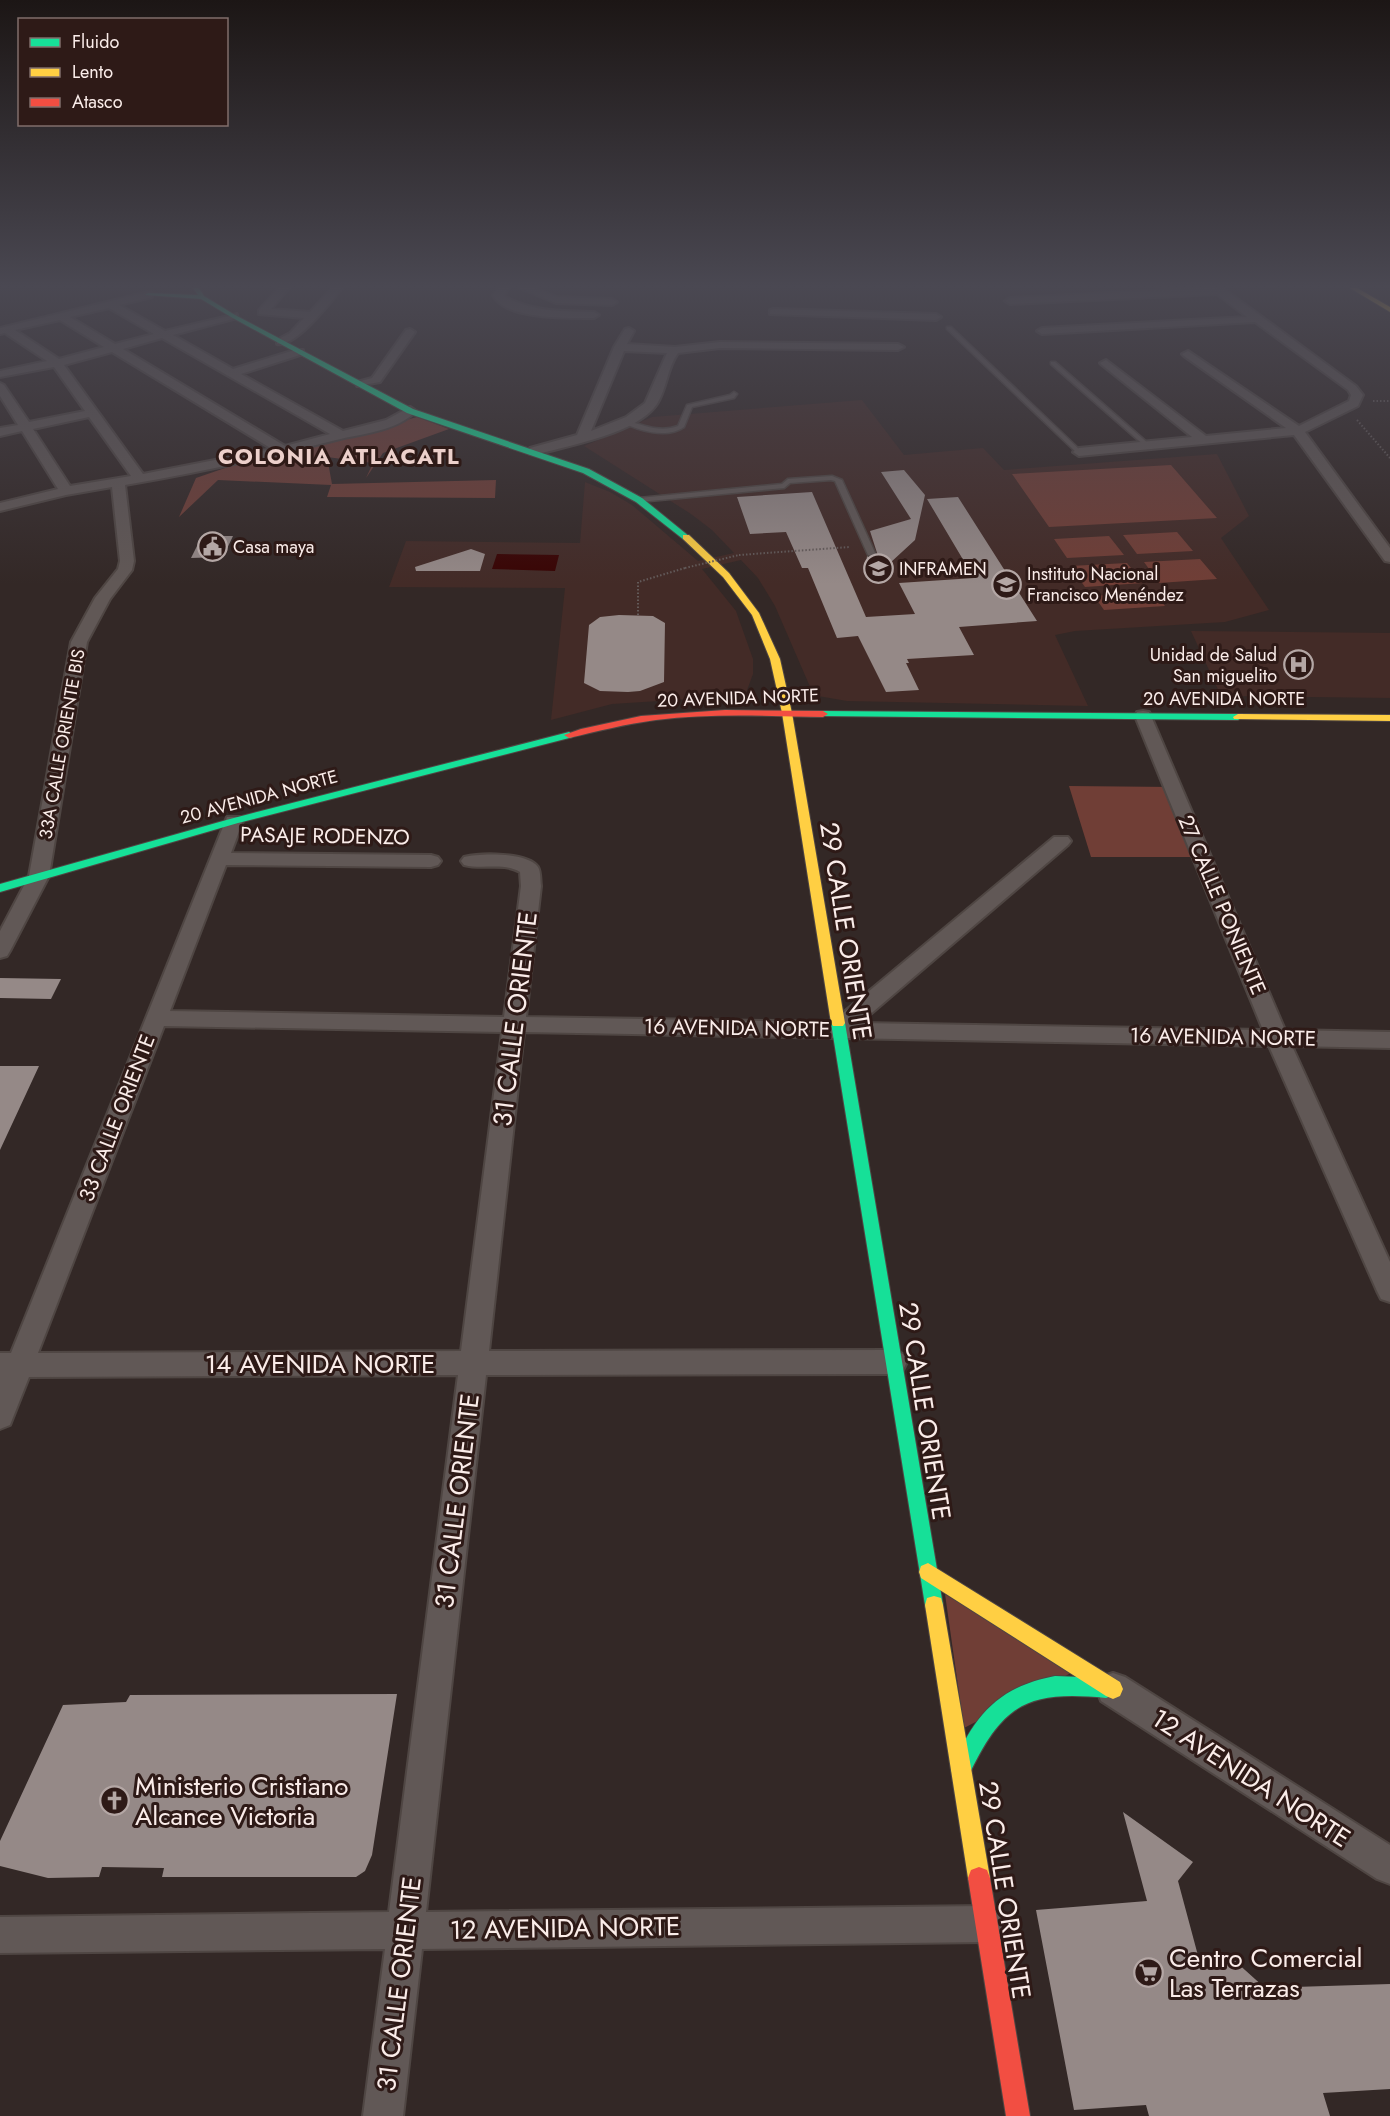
<svg xmlns="http://www.w3.org/2000/svg" width="1390" height="2116" font-family="Jost,sans-serif">
  <style>
    .built { fill: #432b27 }
    .green { fill: #703e36 }
    .water { fill: #390403 }
    .building { fill: #958987 }
    .lines { fill: none; stroke-linecap: round; stroke-linejoin: round }
    .lane-casing { stroke: #4f4643; stroke-width: 3 }
    .street-casing { stroke: #4f4643; stroke-width: 4 }
    .fast-casing { stroke: #4f4643; stroke-width: 2 }
    .slow-casing { stroke: #4f4643; stroke-width: 2 }
    .jam-casing { stroke: #4f4643; stroke-width: 2 }
    .path { stroke: #635a59; stroke-width: 2; stroke-dasharray: 1.5 2; stroke-linecap: butt }
    .lane { fill: #615856; fill-rule: evenodd }
    .street { fill: #615856; fill-rule: evenodd }
    .fast { fill: #16e098; fill-rule: evenodd }
    .slow { fill: #ffcf43; fill-rule: evenodd }
    .jam { fill: #f24e42; fill-rule: evenodd }
    .path-bridge { stroke: #635a59; stroke-width: 2; stroke-dasharray: 1.5 2; stroke-linecap: butt }
    .labels { text-anchor: middle; stroke-width: 6; stroke-linejoin: round; paint-order: stroke }
    .far-poi-label { font-size: 18px; fill: #faece9; stroke: #2e1a17; text-anchor: start }
    .far-street-label { font-size: 18px; fill: #faece9; stroke: #2e1a17 }
    .street-label { font-size: 21px; fill: #faece9; stroke: #2e1a17 }
    .far-district-label { font-size: 22px; font-weight: bold; letter-spacing: 1.5px; fill: #ecd0cb; stroke: #2e1a17 }
    .near-street-label { font-size: 26px; fill: #faece9; stroke: #2e1a17 }
    .near-poi-label { font-size: 26px; fill: #faece9; stroke: #2e1a17; text-anchor: start }
  </style>
  <rect width="100%" height="100%" fill="#332826"/>
  <path class="built" d="M862,400L904,455L983,448L1004,470L1217,454L1249,516L1221,538L1269,610L1225,622L1075,631L1055,635L1088,706L847,701L818,696L811,689L775,606L758,578L741,560L702,569L736,611L753,659V674L746,693L737,696L612,704L551,720L565,588L389,587L406,541L580,543L585,482L610,492L632,505L698,561L734,553L712,530L691,514L584,446L652,417Z
    M1191,631L1390,633V698L1221,696Z"/>
  <path class="green" d="M417,417L449,429L383,453L366,478L373,463L327,457L332,484L496,480L495,498L327,497L331,485L218,480L179,517L196,478L254,458L325,443Z
    M1171,465L1217,518L1049,527L1012,474Z
    M1177,532L1193,551L1137,554L1123,535Z
    M1109,536L1124,555L1067,558L1054,539Z
    M1200,559L1217,579L1159,583L1144,562Z
    M1127,563L1143,583L1085,587L1070,566Z
    M1154,592L1165,606L1104,610L1094,596Z
    M1069,786L1173,787L1202,857H1091Z
    M945,1594L1073,1672L964,1728Z"/>
  <path class="water" d="M497,554L559,555L555,571L492,569Z"/>
  <path class="building" d="M904,470L925,495L915,540L890,563L866,564L867,556L874,559L878,556L870,531L911,519L881,472Z
    M812,492L866,617L915,614L899,583L974,578L927,499L958,497L1037,621L959,627L974,655L907,659L909,663H906L919,690L886,692L858,636L837,638L808,568H802L786,532L750,534L737,497Z
    M202,536H233L223,557L191,558Z
    M471,549L485,554L480,571H416L415,567Z
    M619,615L653,616L665,623L664,682L640,691L628,692L600,691L584,683L589,625L600,617Z
    M0,978L61,979L51,999L0,998Z
    M0,1066H39L0,1150Z
    M397,1694L372,1855L365,1871L356,1877H162L164,1868L102,1867L99,1877L48,1878L0,1866V1841L63,1705L126,1702L130,1695Z
    M1123,1812L1193,1862L1178,1881L1200,1963L1235,1961L1265,1988L1390,1984V2089L1323,2093L1330,2116H1149L1146,2105L1074,2110L1036,1910L1147,1901Z"/>
  <g class="lines">
    <defs>
      <path id="lane" d="M947,327H951L1081,451V453H1077L947,329Z
        M1051,362H1055L1150,445V447H1146L1051,364Z
        M734,392L737,394L734,398L692,407L684,427C667,439 639,431 622,422L625,420C643,425 660,433 678,426L687,405L730,395Z
        M832,476L842,480L876,555L875,557L868,555L835,481L831,480L790,483L784,488L639,502L635,500L639,498L782,484L788,479Z"/>
      <path id="street" d="M279,288H289L271,309L310,312L332,288H342C330,303 296,347 277,344V340L290,333L304,318L259,314V310Z
        M499,288H509L504,296C532,312 562,311 594,312L599,315L594,318C571,318 504,320 493,295Z
        M520,288H534L557,297L612,299L617,302L612,305L556,303Z
        M1210,288L1224,289L1356,386L1363,395L1358,406L1305,432L1390,548V562L1385,561L1294,435L1079,456L1073,452L1079,448L1192,437L1102,365L1100,363L1106,360L1206,436L1286,428L1184,356L1182,354L1188,351L1299,426L1349,401L1351,395L1348,390L1255,322L1042,334L1037,331L1042,328L1247,317L1217,294L1010,304L1005,301L1010,298Z
        M148,292L152,293V297L119,305L165,331L237,314V318L173,335L233,369L295,350H303V354L241,374L343,431L386,420L410,407L416,411C398,431 360,434 336,440C266,458 196,473 125,485L134,561L132,570L110,599L87,642L49,876L10,951L7,956L0,958V931L29,876L71,642L95,598L118,569L120,561L112,487L66,495L0,511V503L58,489L22,431L0,436V428L18,425L0,396V383L4,385L29,422L85,411L54,367L0,377V371L47,361L5,333L0,334V328ZM109,308L154,334L115,344L70,317ZM60,320L104,347L59,359L15,330ZM162,338L330,434L285,446L123,349ZM112,352L272,449L143,474L64,365ZM89,417L131,476L70,486L33,429Z
        M774,309L936,314L941,317L936,320L770,314V310Z
        M629,328L634,331L627,344L675,347L720,342L898,344L904,347L898,350L720,348L678,353C667,368 667,388 657,404C638,433 571,445 538,454H530L528,451L530,448L577,435L614,347L625,329ZM624,351L667,353L645,403L626,417L591,431Z
        M410,329L415,332L380,382L357,386V382L372,378L406,330Z
        M1143,711L1149,712L1151,716L1285,1030L1390,1032V1048L1292,1046L1390,1262V1302L1381,1299L1377,1291L1269,1046L524,1032L489,1351L893,1350L903,1354L907,1362L903,1370L893,1374L486,1375L426,1912L986,1906L999,1911L1004,1924L999,1937L986,1942L422,1949L403,2116H363L385,1949L0,1953V1917L389,1912L458,1375L29,1377L10,1425L0,1429V1353H11L227,817H241L243,821L231,853L431,855L438,857L441,861L438,865L431,867L226,865L170,1011L504,1017L521,886L520,872C503,862 483,870 464,865L461,861L464,857C481,853 527,852 538,867C541,872 540,880 541,886L526,1017L832,1022L1054,837H1068L1071,841L1068,845L860,1023L1263,1030L1135,716L1137,712ZM164,1026L502,1032L461,1351L38,1353Z
        M1113,1673L1125,1677L1390,1845V1884L1377,1879L1101,1701L1097,1689L1101,1677Z"/>
      <path id="fast" d="M193,288H199L204,296L235,315L413,409L589,469L642,498L690,537L683,539L636,502L583,473L407,413L231,317L201,299L145,295L148,293L198,295Z
        M823,711L1238,714L1243,717L1238,720L819,716L818,714Z
        M569,732L574,735L573,737L238,823L0,892V884L230,819Z
        M838,1018L845,1023L943,1605L941,1612L934,1614L927,1612L925,1605L831,1023Z
        M1055,1676L1106,1678L1113,1681L1116,1688L1113,1695L1106,1698C1026,1690 1002,1705 968,1777L961,1780L954,1777L951,1770C973,1717 997,1687 1055,1676Z"/>
      <path id="slow" d="M1350,288H1357L1390,307V312Z
        M683,535H689L729,573L759,613L780,659L792,713L845,1023L843,1026H833L831,1023L782,713L770,659L752,615L723,577L683,539Z
        M1238,714L1390,715V721L1234,719L1233,717Z
        M928,1563L1120,1682L1123,1689L1120,1696L1113,1699L1106,1696L921,1578L919,1572L921,1566Z
        M934,1596L941,1598L943,1605L990,1878L987,1886L979,1889L971,1886L968,1878L925,1605L927,1598Z"/>
      <path id="jam" d="M725,710L823,711L828,714L823,717C767,716 711,713 656,720C626,724 598,731 569,738L564,735L581,729L641,716Z
        M979,1867L987,1870L990,1878L1030,2116H1006L968,1878L971,1870Z"/>
    </defs>
    <use href="#lane" class="lane-casing"/>
    <use href="#street" class="street-casing"/>
    <use href="#fast" class="fast-casing"/>
    <use href="#slow" class="slow-casing"/>
    <use href="#jam" class="jam-casing"/>
    <path class="path" d="M1373,401H1390
      M1357,420L1390,458
      M739,555L849,547
      M638,615V582L685,568"/>
    <use href="#lane" class="lane"/>
    <use href="#street" class="street"/>
    <use href="#fast" class="fast"/>
    <use href="#slow" class="slow"/>
    <use href="#jam" class="jam"/>
    <path class="path-bridge" d="M685,568L739,555"/>
  </g>
  <linearGradient id="sky" x2="0" y2="1"><stop stop-color="#1c1615"/><stop offset="0.49" stop-color="#4a4852"/><stop offset="1" stop-color="#4a4852" stop-opacity="0"/></linearGradient>
  <rect width="1390" height="584" fill="url(#sky)"/>
  <defs>
    <symbol id="civic-ring" viewBox="-11 -11 22 22"><circle r="9.5" fill="#2e1a17" stroke="#b4a7a5" stroke-width="1.5"/><path d="M-.6-6.5H3V-4.5H.6V-3L4-1V1h2V6H-6V1h2V-1L-.6-3ZM-1.2 2.5V6h2.4V2.5Z" fill="#b4a7a5"/></symbol>
    <symbol id="school-ring" viewBox="-11 -11 22 22"><circle r="9.5" fill="#2e1a17" stroke="#b4a7a5" stroke-width="1.5"/><path d="M0-5L7-2L0 1L-7-2ZM-4 1L0 2.5L4 1V4Q0 6-4 4Z" fill="#b4a7a5"/></symbol>
    <symbol id="hospital-ring" viewBox="-11 -11 22 22"><circle r="9.5" fill="#2e1a17" stroke="#b4a7a5" stroke-width="1.5"/><path d="M-5-5h3v3.5h4V-5h3V5h-3V1.5h-4V5h-3Z" fill="#b4a7a5"/></symbol>
    <symbol id="church-ring" viewBox="-11 -11 22 22"><circle r="9.5" fill="#2e1a17" stroke="#b4a7a5" stroke-width="1.5"/><path d="M-1.2-6h2.4v3.5h3.3v2.4h-3.3V6h-2.4V-.1h-3.3v-2.4h3.3Z" fill="#b4a7a5"/></symbol>
    <symbol id="supermarket-ring" viewBox="-11 -11 22 22"><circle r="9.5" fill="#2e1a17" stroke="#b4a7a5" stroke-width="1.5"/><path d="M-6-5.5h2.5l.6 2H6L4.5 2H-2.5L-4.4-4H-6ZM-1.5 3.2a1.3 1.3 0 1 0 .1 0ZM3 3.2a1.3 1.3 0 1 0 .1 0Z" fill="#b4a7a5"/></symbol>
  </defs>
  <g fill-rule="evenodd">
    <use href="#civic-ring" x="196" y="530" width="33" height="33"/>
    <use href="#school-ring" x="862" y="552" width="33" height="33"/>
    <use href="#school-ring" x="990" y="568" width="33" height="33"/>
    <use href="#hospital-ring" x="1282" y="648" width="33" height="33"/>
    <use href="#church-ring" x="98" y="1784" width="33" height="33"/>
    <use href="#supermarket-ring" x="1132" y="1956" width="33" height="33"/>
  </g>
  <g class="labels">
    <g class="far-poi-label">
      <text x="233" y="553">Casa maya</text>
      <text x="899" y="575">INFRAMEN</text>
      <text x="1027" y="580">Instituto Nacional<tspan x="1027" dy="21">Francisco Menéndez</tspan></text>
      <text x="1277" y="661" text-anchor="end">Unidad de Salud<tspan x="1277" dy="21">San miguelito</tspan></text>
    </g>
    <g class="far-street-label">
      <text transform="translate(738 698) rotate(-2)" y="6">20 AVENIDA NORTE</text>
      <text x="1224" y="705">20 AVENIDA NORTE</text>
      <text transform="translate(62 744) rotate(-80)" y="6">33A CALLE ORIENTE BIS</text>
      <text transform="translate(259 797) rotate(-15)" y="6">20 AVENIDA NORTE</text>
    </g>
    <g class="street-label">
      <text transform="translate(325 836) rotate(1)" y="7">PASAJE RODENZO</text>
      <text transform="translate(1222 905) rotate(67)" y="7">27 CALLE PONIENTE</text>
      <text transform="translate(737 1028) rotate(1)" y="7">16 AVENIDA NORTE</text>
      <text transform="translate(1223 1037) rotate(1)" y="7">16 AVENIDA NORTE</text>
      <text transform="translate(117 1118) rotate(-69)" y="7">33 CALLE ORIENTE</text>
    </g>
    <g class="far-district-label">
      <text x="339" y="464">COLONIA ATLACATL</text>
    </g>
    <g class="near-street-label">
      <text transform="translate(846 931) rotate(81)" y="9">29 CALLE ORIENTE</text>
      <text transform="translate(515 1019) rotate(-83)" y="9">31 CALLE ORIENTE</text>
      <text x="320" y="1373">14 AVENIDA NORTE</text>
      <text transform="translate(925 1411) rotate(81)" y="9">29 CALLE ORIENTE</text>
      <text transform="translate(457 1501) rotate(-83)" y="9">31 CALLE ORIENTE</text>
      <text transform="translate(1251 1778) rotate(33)" y="9">12 AVENIDA NORTE</text>
      <text transform="translate(1005 1890) rotate(81)" y="9">29 CALLE ORIENTE</text>
      <text transform="translate(565 1928) rotate(-1)" y="9">12 AVENIDA NORTE</text>
      <text transform="translate(399 1984) rotate(-83)" y="9">31 CALLE ORIENTE</text>
    </g>
    <g class="near-poi-label">
      <text x="135" y="1795">Ministerio Cristiano<tspan x="135" dy="30">Alcance Victoria</tspan></text>
      <text x="1169" y="1967">Centro Comercial<tspan x="1169" dy="30">Las Terrazas</tspan></text>
    </g>
  </g>
  <rect x="18" y="18" width="210" height="108" fill="#2e1a17" stroke="#806e6b" stroke-width="1.5"/>
  <rect x="30" y="38" width="30" height="9" fill="#16e098" stroke="#806e6b" stroke-width="1.5"/>
  <text x="72" y="48" font-size="18" fill="#faece9">Fluido</text>
  <rect x="30" y="68" width="30" height="9" fill="#ffcf43" stroke="#806e6b" stroke-width="1.5"/>
  <text x="72" y="78" font-size="18" fill="#faece9">Lento</text>
  <rect x="30" y="98" width="30" height="9" fill="#f24e42" stroke="#806e6b" stroke-width="1.5"/>
  <text x="72" y="108" font-size="18" fill="#faece9">Atasco</text>
</svg>
